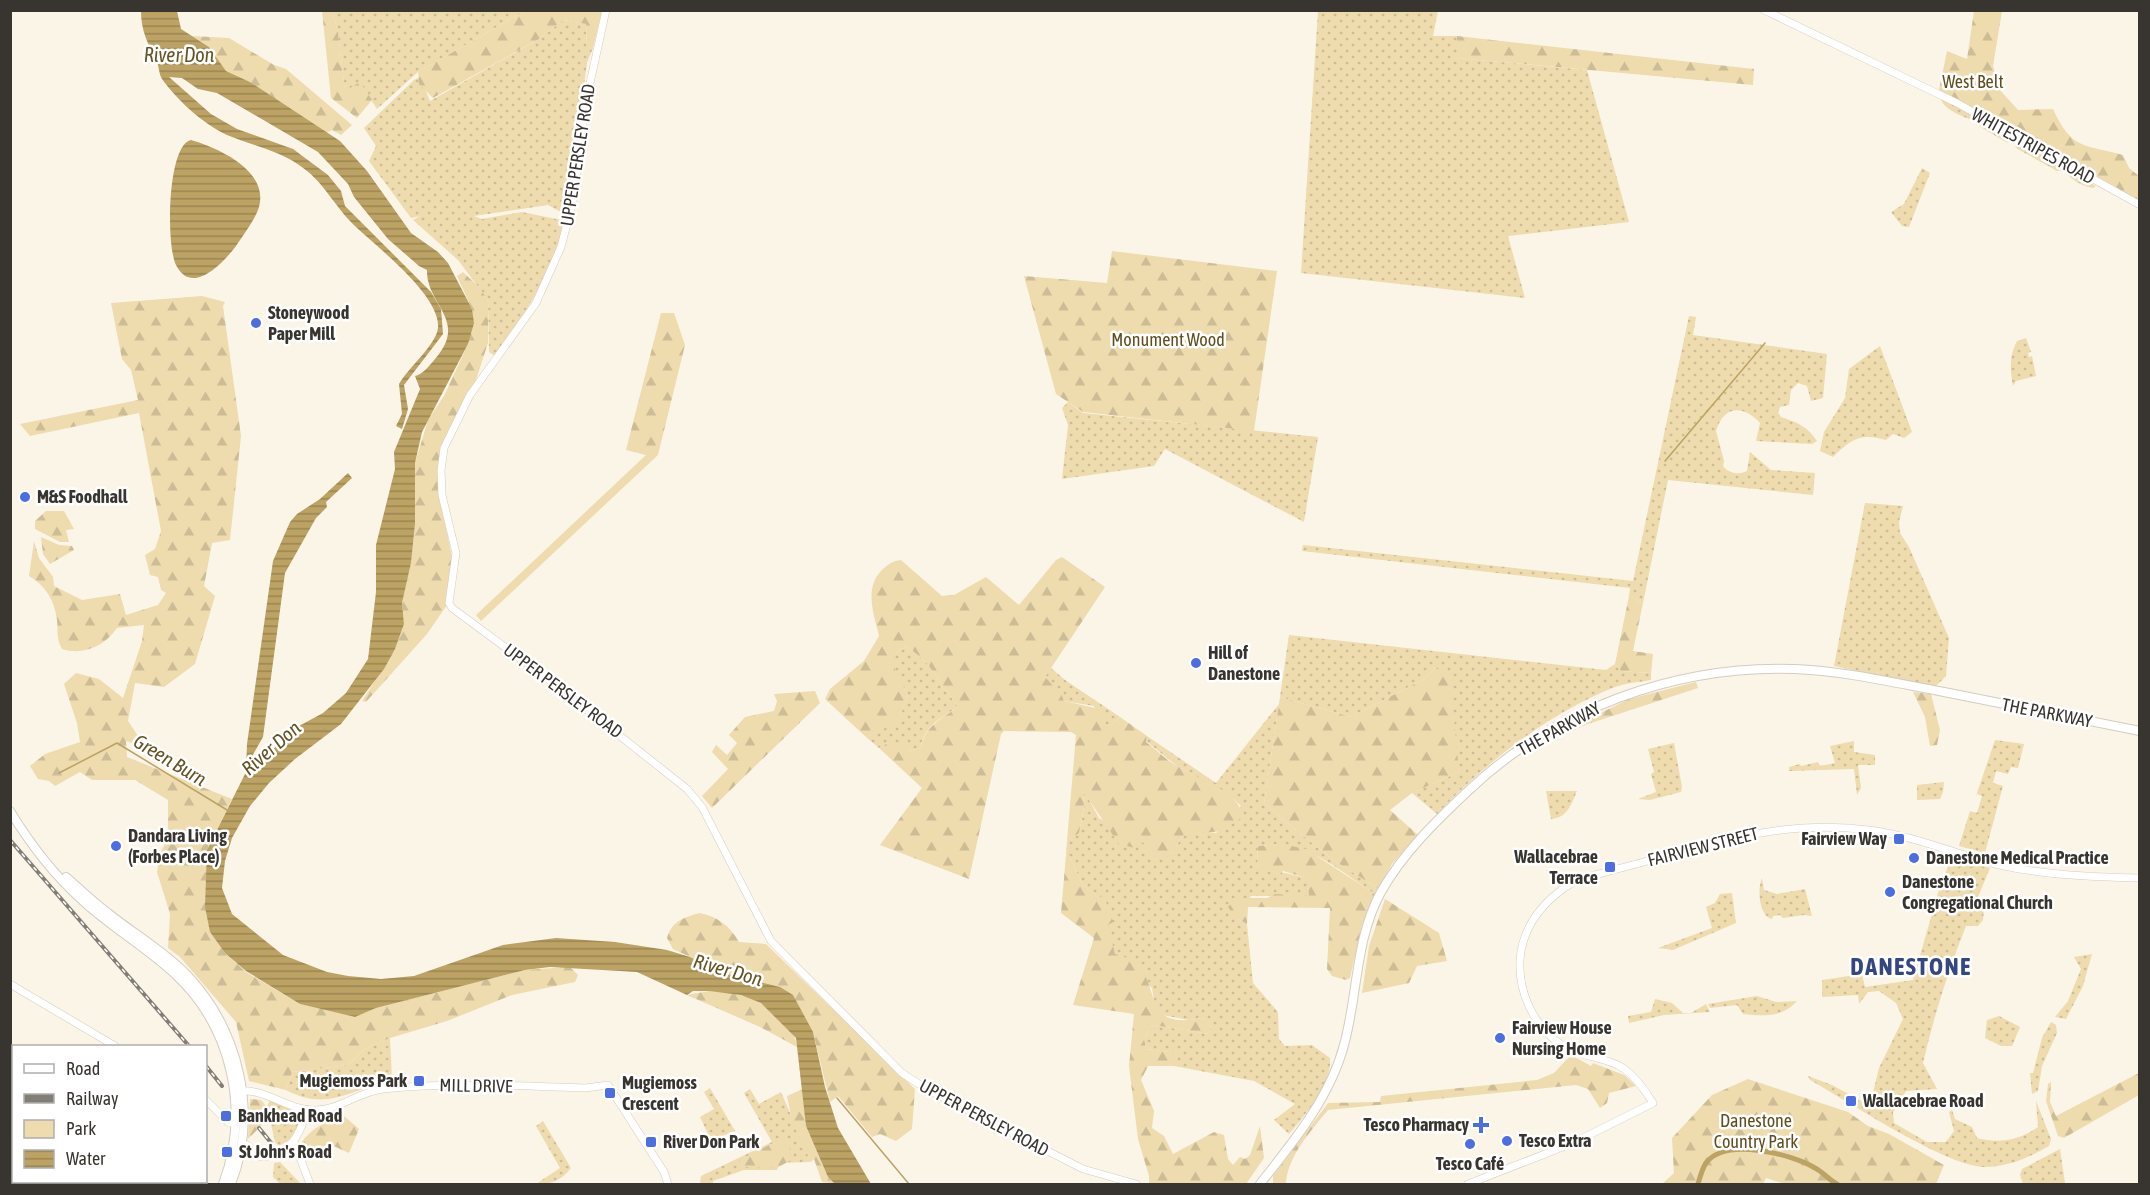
<svg xmlns="http://www.w3.org/2000/svg" width="2150" height="1195" font-family="'Asap Condensed',sans-serif">
  <style>
    .green { fill: url(#green-dots) }
    .forest { fill: url(#forest-firs) }
    .water { fill: url(#water-rules) }
    .lines { fill: none; stroke-linecap: round; stroke-linejoin: round }
    .stream { stroke: #bca263; stroke-width: 1.5 }
    .canal { stroke: #bca263; stroke-width: 5 }
    .minor-casing { stroke: #d3cdc0; stroke-width: 8 }
    .major-casing { stroke: #d3cdc0; stroke-width: 10 }
    .minor { stroke: #fff; stroke-width: 7 }
    .major { stroke: #fff; stroke-width: 8 }
    .rail-casing { stroke: #827e76; stroke-width: 4 }
    .rail { stroke: #fff; stroke-width: 1.5; stroke-dasharray: 4.5; stroke-linecap: butt }
    .poi-dot { fill: #4c6ee1; stroke: #fff; stroke-width: 2 }
    .labels { text-anchor: middle; stroke-width: 5; stroke-linejoin: round; paint-order: stroke }
    .park-label { font-size: 18px; fill: #5f4d1c; stroke: #fff }
    .street-label { font-size: 18px; fill: #383530; stroke: #fff }
    .poi-label { font-size: 18px; font-weight: bold; fill: #383530; stroke: #fff; text-anchor: start }
    .water-label { font-size: 20px; font-style: italic; fill: #655322; stroke: #fff }
    .district-label { font-size: 24px; font-weight: bold; letter-spacing: 1.5px; fill: #344781; stroke: #fff }
  </style>
  <defs>
    <pattern id="green-dots" width="8" height="8" patternUnits="userSpaceOnUse" patternTransform="scale(1.5)"><rect width="8" height="8" fill="#eedbae"/><path d="M2 2h.1M6 6h.1" fill="none" stroke="#cdbd96" stroke-width="1.8" stroke-linecap="round"/></pattern>
    <pattern id="forest-firs" width="22" height="20" patternUnits="userSpaceOnUse" patternTransform="scale(1.5)"><rect width="22" height="20" fill="#eedbae"/><path d="M5 1l3.5 6h-7zM16 11l3.5 6h-7z" fill="#cdbd96"/></pattern>
    <pattern id="water-rules" width="6" height="5" patternUnits="userSpaceOnUse" patternTransform="scale(1.5)"><rect width="6" height="5" fill="#bca263"/><path d="M0 2.5h6" fill="none" stroke="#9a8552"/></pattern>
  </defs>
  <rect width="100%" height="100%" fill="#fbf5e8"/>
  <path class="green" d="M340,10L525,11L418,72L377,109L360,83L345,92L338,32L333,14Z
    M1318,11H1438L1433,36H1457V58L1587,70L1629,222L1508,236L1525,298L1301,273Z
    M563,20L586,24L587,48H593L587,63L566,215L548,205L474,216L482,219L522,212L566,221C553,272 525,314 495,356L489,352L488,300L458,260L413,220L420,216L411,218L369,161L376,146L364,128L414,80L420,77L430,101L539,39Z
    M1940,98L1967,109L2096,186L2093,188C2077,185 2072,178 2062,170L2057,171L2016,148L2015,144L2006,142L1979,126L1977,121C1965,118 1945,111 1940,98Z
    M1922,168L1930,173L1909,227L1902,226L1891,212L1904,204Z
    M1689,316L1696,317L1693,335L1827,354L1823,398L1811,401L1807,386L1798,383L1791,390L1789,405L1780,407L1778,412L1781,417C1797,422 1808,427 1817,441L1812,444L1756,441L1760,423C1743,405 1724,405 1716,431L1724,461L1723,466C1729,474 1739,475 1747,471L1750,452L1771,470L1815,473L1813,495L1668,480L1643,603L1629,596L1630,588L1302,551L1303,545L1633,581Z
    M2026,338L2031,352L2028,353L2029,357L2032,356L2036,376L2016,381L2013,386C2010,370 2009,356 2017,341Z
    M1880,346L1912,432L1904,438L1893,434L1886,440C1861,433 1852,438 1833,457L1820,451L1824,432L1845,398L1849,369Z
    M1068,402L1083,413L1318,437L1304,522L1165,449L1154,466L1062,479L1068,425L1062,408Z
    M1865,503L1903,506L1899,522L1900,533L1909,547L1949,638L1946,676L1935,687L1834,666Z
    M1289,635L1606,670L1615,664L1621,671L1651,673V680C1640,682 1626,683 1615,687C1549,713 1485,763 1437,814L1412,793L1459,772L1435,668L1424,679L1351,717L1280,697Z
    M907,646L926,662L958,707C942,717 922,728 921,748L909,751L888,743L879,748L866,737L898,721L908,695L894,670V654Z
    M1050,667L1065,680L1120,717L1110,726L1101,723L1094,706L1064,701L1045,677Z
    M1279,704L1264,804L1333,860L1379,889L1375,894C1337,869 1306,838 1257,846L1258,867L1308,878L1309,896H1251L1236,918L1247,924L1253,983L1278,1012L1279,1039L1285,1046L1312,1045L1330,1058C1333,1082 1304,1117 1289,1134L1274,1120L1295,1104L1254,1081L1174,1066L1177,1053L1146,1049L1144,1038L1153,1025L1209,1034L1211,1025L1201,1018L1189,1020L1162,1015L1155,1007L1152,988L1115,954L1098,897L1083,885L1070,858L1066,855L1067,841L1079,833L1084,807L1083,789L1099,818L1146,844L1171,854L1184,834L1202,831L1216,833L1228,824L1241,806L1229,795L1177,766L1146,741L1147,736L1216,783Z
    M1995,740L2024,744L2018,768L2011,767L2008,774L1996,771L1993,783L2003,786L1985,853L1959,846L1970,811L1977,813L1982,796L1977,794L1975,799Z
    M1854,741V752L1875,755V765H1858L1861,788L1857,795L1854,769L1789,771V767L1800,764L1801,766L1818,762L1820,766L1835,763L1830,746Z
    M1674,743L1682,787L1681,792L1650,800L1638,799L1656,792L1651,774L1654,772L1648,749Z
    M1944,782L1943,792L1940,799L1917,800V785Z
    M1546,791H1577C1571,805 1567,818 1551,819Z
    M1953,855L1990,868L1976,902L1984,910L1983,920L1978,926H1966C1948,971 1934,1016 1923,1063L1937,1089L1906,1091L1893,1112L1894,1123L1927,1142H1946L1954,1131L1949,1112L1952,1110L1955,1119L1972,1127L1977,1138C1999,1144 2020,1140 2038,1127L2036,1101L2051,1139L2049,1146C2028,1158 2009,1167 1984,1167C1945,1166 1848,1101 1810,1080L1808,1076L1832,1085L1865,1103L1872,1097L1879,1068L1903,1019L1896,1003L1879,991L1868,992L1859,1004L1858,995L1822,997V980L1862,974L1865,987L1913,980L1940,886Z
    M1762,878L1764,890L1777,894L1805,889L1812,916L1804,915L1783,918L1780,915L1773,916L1772,919C1759,916 1757,889 1762,878Z
    M1732,893L1736,923L1673,950L1658,948L1712,928L1706,907L1715,903L1720,894Z
    M2092,954L2083,986L2066,1019L2055,1017L2068,1001L2081,969L2074,957Z
    M1757,996L1776,1002L1797,1001C1782,1018 1764,1016 1743,1014L1737,1005L1710,1008L1708,1004Z
    M1655,999L1672,1003L1683,1013H1691L1706,1004L1710,1012L1664,1015L1629,1023L1628,1016L1651,1012Z
    M1999,1016L2020,1027L2012,1046H2001L1985,1038L1987,1020Z
    M2051,1022L2056,1025L2057,1033L2042,1066L2038,1091L2032,1094L2030,1073H2033L2042,1038Z
    M390,1038L392,1080C350,1090 327,1112 286,1090L292,1072L348,1065L363,1050Z
    M710,1088L735,1131L708,1142V1134L700,1117L714,1109L704,1092Z
    M750,1089L759,1104L781,1092L811,1162L779,1163L777,1170H744L713,1181V1184H700L701,1176L772,1142L744,1093Z
    M271,1098L304,1108L296,1136L279,1146L275,1142L267,1106Z
    M543,1121L571,1168C562,1180 550,1185 536,1184L560,1168L536,1126Z
    M2060,1149L2065,1183L2023,1184L2020,1175L2022,1169Z
    M280,1162L301,1184H280L273,1177L274,1163Z"/>
  <path class="forest" d="M322,11H340L333,14L338,32L345,91L360,82L372,100L357,118L331,98Z
    M525,11H602L593,48L587,49L586,24L563,20L539,39L433,98L419,84L418,72Z
    M1974,11H2002L1993,66L1999,89L2018,110L2053,109C2072,150 2083,144 2123,155L2129,168L2139,176V202L1939,90L1947,51L1967,59Z
    M192,36L229,38L274,65L286,69L352,125L341,135L332,130L326,133L250,82L226,71L209,47Z
    M1457,36L1754,69L1753,85L1457,58Z
    M1112,251L1277,271L1254,431L1083,412L1056,394L1024,276L1107,283Z
    M463,272L478,286L488,300V343L474,386L454,420L442,447L439,484L441,504L453,562L446,596L447,605L427,634L366,702L362,701L395,649L404,624L402,603L411,563L415,524V463L428,420L444,396L468,344L472,309L457,276Z
    M202,296L225,302L223,306L241,436L230,540L212,543L204,586L215,596L195,664L164,687L135,683L128,721L146,748L126,741L127,757L232,799L207,850L210,932L225,953L246,972L300,1004L355,1017L376,1008L525,970L570,967L578,975L575,982L512,995L447,1021L390,1038L363,1050L348,1065L292,1072L286,1090L249,1081L236,1022L180,957L168,948L170,914L157,872L160,853L168,839V800L135,780H92L80,772L55,786L49,781L38,779L30,766L45,754L80,742L77,723L64,684L76,673L99,679L123,698L142,641L144,625L117,628C105,646 83,656 62,649C56,638 58,631 57,620C55,601 45,585 29,576L34,541L39,558L53,577L54,586L82,600L120,594L126,615L158,605L166,593L161,590L158,577L150,575L145,555L155,549L161,531L139,413L30,436L20,424L138,400L131,370L122,359L111,303Z
    M661,313H674L685,345L658,455L481,621L476,615L646,455L626,450Z
    M46,511H64L74,529L66,530L69,542H60L35,529V521Z
    M41,537L59,545L72,546L74,550L50,564L43,554Z
    M1062,557L1105,587L1045,677L1061,694L1064,701L1104,710L1102,723L1110,726L1120,717L1147,736L1146,742C1157,750 1167,761 1179,767C1200,780 1239,790 1243,817L1232,824H1228L1225,831L1184,834L1171,854L1163,859L1146,854V844L1139,841L1135,848L1119,844L1083,791L1084,807L1079,833L1067,841L1076,735L1071,732L1004,731L1001,734L969,879L880,845L922,788L879,748L888,743L903,742L909,751L921,748C923,728 942,718 958,707L926,662L907,646L894,654L895,670L908,695L898,722L866,737L825,699L830,689L864,661L879,636C874,614 864,589 881,571C887,565 892,561 901,560L942,596L954,595L986,577L1019,605L1056,560Z
    M1629,596L1643,603L1633,651L1653,654L1651,673L1621,671L1615,664Z
    M1435,668L1450,673L1459,772L1412,793L1390,810L1418,835L1392,864L1379,889L1333,860L1264,804L1280,697L1351,717L1424,679Z
    M1696,682L1698,688L1585,725L1569,733L1558,734L1629,699Z
    M815,691L820,703L712,808L702,796L728,769L712,752L716,745L727,755L737,743L729,735L745,717L774,711L777,701L774,694Z
    M1913,692L1931,694L1940,730L1937,745L1930,746L1925,717Z
    M1281,844L1306,849L1375,894L1362,925L1350,978L1346,980L1332,976L1327,969L1330,908L1248,907L1247,924L1236,918L1228,907L1238,898H1267L1275,894L1309,896L1307,878L1283,871L1278,876L1258,867L1257,846Z
    M1066,855L1070,858L1083,885L1098,897L1104,896L1113,922L1108,925L1115,954C1172,966 1130,1033 1201,1018L1211,1024L1209,1034L1153,1025L1144,1038L1146,1049L1178,1053L1174,1066H1148L1141,1080L1154,1111L1152,1128L1164,1136L1173,1154L1214,1132L1224,1135L1228,1159L1233,1165L1240,1157L1245,1159L1250,1155L1260,1126L1264,1158L1246,1184H1149V1176L1138,1139L1129,1066L1134,1014L1073,1005L1094,938L1061,913Z
    M1385,899L1439,933L1447,961L1417,966L1409,983L1362,993L1369,946Z
    M699,913C717,916 730,926 739,942L766,944L915,1089L912,1129L896,1141L880,1134L872,1137L838,1096L830,1102L813,1032L780,987L727,974L673,949L667,938C672,921 683,918 699,913Z
    M709,991C719,992 731,992 741,995C763,1000 795,1024 797,1047L760,1027L687,995Z
    M1571,1055L1591,1066L1593,1063L1624,1075L1636,1086L1609,1093L1607,1103L1600,1108L1588,1089L1576,1085L1328,1110C1311,1131 1287,1157 1286,1184H1273V1176L1328,1103L1380,1102L1381,1096L1537,1080L1554,1073Z
    M2139,1073V1095L2064,1138L2058,1136L2046,1101L2048,1084L2051,1082L2050,1102L2056,1116Z
    M1748,1079L1848,1112L1868,1126L1889,1134L1944,1165L1936,1184H1785L1766,1178L1763,1184H1662L1674,1173L1672,1138L1712,1095Z
    M803,1089L806,1126L828,1177L835,1184L822,1182L814,1159L811,1162L792,1121L787,1096Z
    M250,1099L261,1100L267,1107L269,1118L248,1139Z
    M344,1116L359,1129L349,1153L329,1144L306,1154L301,1143C312,1127 326,1122 344,1116Z
    M781,1137L789,1141L791,1160L777,1168L740,1167V1160L775,1142Z"/>
  <path class="water" d="M141,11H177L181,29L209,47L226,71L250,82L340,141L367,171L411,233L438,252L448,263L472,309L474,323L468,344L422,432L415,463V524L411,563L402,603L404,624L395,649L384,669L341,724L295,759L269,783L250,806L232,838L225,861L222,888L232,914L283,955L327,972L348,976L381,979L414,976L503,945L556,938L615,942L667,950L690,957L727,974L780,987L793,995L813,1032L825,1087L838,1128L871,1184H835L828,1177L806,1126L796,1038L761,1003L741,995L709,991H693L687,995L637,972L550,967L525,970L376,1008L355,1017L300,1004L246,971L225,953L210,932L205,907L207,850L246,772L247,744L273,561L290,522L297,514L320,499L348,473L352,478L326,502L327,507L316,518L285,573L263,737L251,758L253,767L299,726L323,713L346,693L368,659L376,592V545L395,469L394,452L420,389L415,376C422,375 430,365 435,359C469,320 426,305 427,270L419,266L388,239L354,197L348,184L318,152L217,93L198,89L182,78L169,77L211,114L237,129L293,149L328,175L341,191L345,206L431,292L441,309L443,334L404,385L408,409L402,429L396,426L402,414L399,384C408,368 436,345 438,328C441,294 372,244 350,221C332,202 322,180 299,165C277,150 251,145 227,135C203,124 177,100 162,79C159,74 159,67 157,62C148,44 141,31 141,11Z
    M191,140C219,148 269,171 259,207C255,220 244,234 236,246C224,262 192,297 176,265C166,245 167,145 191,140Z"/>
  <g class="lines">
    <path class="stream" d="M1665,461L1765,343
      M59,773L117,743L227,810
      M837,1098L909,1184"/>
    <path class="canal" d="M1698,1184C1700,1177 1702,1169 1706,1163C1725,1137 1792,1154 1815,1168C1823,1172 1829,1180 1837,1184"/>
    <defs>
      <path id="minor" d="M606,10L585,106L574,197L561,247L536,303L470,395L444,448L441,471L442,495L456,553L449,603L452,608L552,682L687,789L702,807L771,941L902,1073L928,1090L1083,1169L1136,1184
        M1764,10L1957,103L2140,205
        M10,984L115,1046
        M238,1091C266,1088 287,1110 313,1110C339,1111 357,1092 383,1089C450,1082 518,1086 585,1088L608,1085L664,1172L668,1184
        M206,1100L229,1123
        M294,1142L310,1184
        M247,1145L261,1157C289,1158 301,1133 307,1110
        M1468,1184L1573,1143L1653,1103C1645,1090 1636,1077 1623,1068C1608,1058 1588,1058 1571,1050C1535,1033 1515,990 1521,951C1527,919 1548,897 1575,881C1601,872 1628,867 1654,859C1724,839 1794,820 1868,830C1912,835 1952,853 1995,864C2042,875 2091,877 2140,878"/>
      <path id="major" d="M10,811C29,842 55,876 82,900C111,927 146,947 175,974C233,1028 250,1112 223,1184
        M66,877C80,889 93,902 108,913C134,934 164,951 187,975C239,1030 259,1113 231,1184
        M1260,1184C1293,1142 1330,1098 1344,1045C1358,995 1355,939 1381,892C1403,853 1436,821 1468,791C1554,709 1676,665 1794,669C1845,671 1895,683 1944,692C2009,705 2074,718 2140,731"/>
    </defs>
    <use href="#minor" class="minor-casing"/>
    <use href="#major" class="major-casing"/>
    <use href="#minor" class="minor"/>
    <use href="#major" class="major"/>
    <defs>
      <path id="rail" d="M10,840L189,1046
        M206,1066L222,1086
        M259,1128L272,1144"/>
    </defs>
    <use href="#rail" class="rail-casing"/>
    <use href="#rail" class="rail"/>
  </g>
  <g class="poi-dot">
    <circle cx="256" cy="323" r="6"/>
    <circle cx="25" cy="497" r="6"/>
    <circle cx="1196" cy="663" r="6"/>
    <rect x="1893" y="833" width="12" height="12" rx="3"/>
    <circle cx="116" cy="846" r="6"/>
    <circle cx="1914" cy="858" r="6"/>
    <rect x="1604" y="861" width="12" height="12" rx="3"/>
    <circle cx="1890" cy="892" r="6"/>
    <circle cx="1500" cy="1038" r="6"/>
    <rect x="413" y="1075" width="12" height="12" rx="3"/>
    <rect x="604" y="1087" width="12" height="12" rx="3"/>
    <rect x="1845" y="1095" width="12" height="12" rx="3"/>
    <rect x="220" y="1110" width="12" height="12" rx="3"/>
    <path d="M1478 1116h6v6h6v6h-6v6h-6v-6h-6v-6h6z"/>
    <circle cx="1507" cy="1141" r="6"/>
    <rect x="645" y="1136" width="12" height="12" rx="3"/>
    <circle cx="1470" cy="1144" r="6"/>
    <rect x="221" y="1146" width="12" height="12" rx="3"/>
  </g>
  <g class="labels">
    <g class="park-label">
      <text x="1973" y="88">West Belt</text>
      <text x="1168" y="346">Monument Wood</text>
      <text x="1756" y="1127">Danestone<tspan x="1756" dy="21">Country Park</tspan></text>
    </g>
    <g class="street-label">
      <text transform="translate(2033 146) rotate(29)" y="6">WHITESTRIPES ROAD</text>
      <text transform="translate(578 155) rotate(-81)" y="6">UPPER PERSLEY ROAD</text>
      <text transform="translate(563 691) rotate(37)" y="6">UPPER PERSLEY ROAD</text>
      <text transform="translate(2047 713) rotate(11)" y="6">THE PARKWAY</text>
      <text transform="translate(1559 729) rotate(-29)" y="6">THE PARKWAY</text>
      <text transform="translate(1703 847) rotate(-14)" y="6">FAIRVIEW STREET</text>
      <text transform="translate(476 1086) rotate(1)" y="6">MILL DRIVE</text>
      <text transform="translate(984 1118) rotate(28)" y="6">UPPER PERSLEY ROAD</text>
    </g>
    <g class="poi-label">
      <text x="268" y="319">Stoneywood<tspan x="268" dy="21">Paper Mill</tspan></text>
      <text x="37" y="503">M&amp;S Foodhall</text>
      <text x="1208" y="659">Hill of<tspan x="1208" dy="21">Danestone</tspan></text>
      <text x="128" y="842">Dandara Living<tspan x="128" dy="21">(Forbes Place)</tspan></text>
      <text x="1887" y="845" text-anchor="end">Fairview Way</text>
      <text x="1598" y="863" text-anchor="end">Wallacebrae<tspan x="1598" dy="21">Terrace</tspan></text>
      <text x="1926" y="864">Danestone Medical Practice</text>
      <text x="1902" y="888">Danestone<tspan x="1902" dy="21">Congregational Church</tspan></text>
      <text x="1512" y="1034">Fairview House<tspan x="1512" dy="21">Nursing Home</tspan></text>
      <text x="407" y="1087" text-anchor="end">Mugiemoss Park</text>
      <text x="622" y="1089">Mugiemoss<tspan x="622" dy="21">Crescent</tspan></text>
      <text x="1863" y="1107">Wallacebrae Road</text>
      <text x="238" y="1122">Bankhead Road</text>
      <text x="1469" y="1131" text-anchor="end">Tesco Pharmacy</text>
      <text x="1519" y="1147">Tesco Extra</text>
      <text x="663" y="1148">River Don Park</text>
      <text x="239" y="1158">St John's Road</text>
      <text x="1470" y="1170" text-anchor="middle">Tesco Café</text>
    </g>
    <g class="water-label">
      <text x="179" y="62">River Don</text>
      <text transform="translate(271 748) rotate(-41)" y="7">River Don</text>
      <text transform="translate(170 760) rotate(31)" y="7">Green Burn</text>
      <text transform="translate(728 970) rotate(16)" y="7">River Don</text>
    </g>
    <g class="district-label">
      <text x="1911" y="975">DANESTONE</text>
    </g>
  </g>
  <rect width="2150" height="1195" fill="none" stroke="#383530" stroke-width="24"/>
  <rect x="12" y="1045" width="195" height="138" fill="#ffffff" stroke="#afaeac" stroke-width="1.5"/>
  <rect x="24" y="1064" width="30" height="9" fill="#ffffff" stroke="#afaeac" stroke-width="1.5"/>
  <text x="66" y="1075" font-size="18" fill="#383530">Road</text>
  <rect x="24" y="1094" width="30" height="9" fill="#827e76" stroke="#afaeac" stroke-width="1.5"/>
  <text x="66" y="1105" font-size="18" fill="#383530">Railway</text>
  <rect x="24" y="1120" width="30" height="18" fill="#eedbae" stroke="#afaeac" stroke-width="1.5"/>
  <text x="66" y="1135" font-size="18" fill="#383530">Park</text>
  <rect x="24" y="1150" width="30" height="18" fill="url(#water-rules)" stroke="#afaeac" stroke-width="1.5"/>
  <text x="66" y="1165" font-size="18" fill="#383530">Water</text>
</svg>
